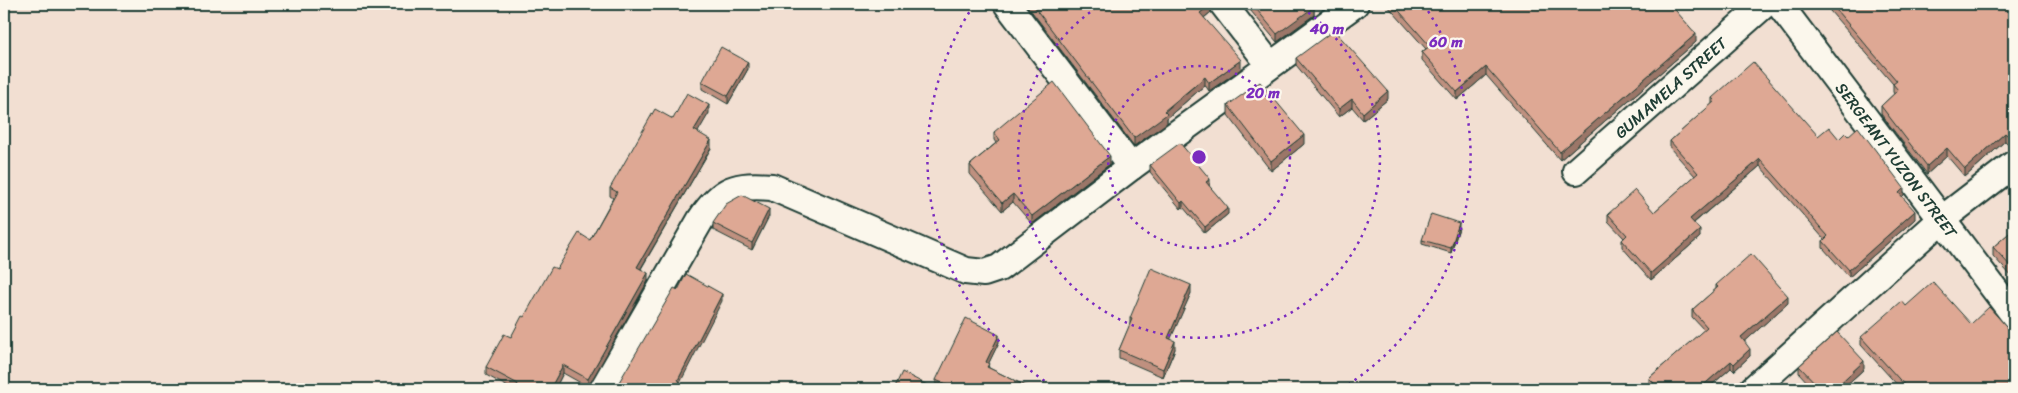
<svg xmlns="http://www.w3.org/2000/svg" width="2018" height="393" font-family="Sriracha,sans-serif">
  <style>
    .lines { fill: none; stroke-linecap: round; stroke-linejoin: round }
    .minor-casing { stroke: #1f3d34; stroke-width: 30 }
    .minor { stroke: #fbf7ec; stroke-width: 26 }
    .wall { fill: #bf907f; stroke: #1f3d34 }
    .shaded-wall { fill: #9b7668; stroke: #1f3d34 }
    .building { fill: #dea894; stroke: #1f3d34 }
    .ring { fill: none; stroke: #7b2cbf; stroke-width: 2.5; stroke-dasharray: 2.5 5 }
    .labels { text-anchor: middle; stroke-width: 4.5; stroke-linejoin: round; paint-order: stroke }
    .street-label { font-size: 16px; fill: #1f3d34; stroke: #fbf7ec }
    .centre { fill: #7b2cbf; stroke: #fbf7ec; stroke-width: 2.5 }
    .ring-label { font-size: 15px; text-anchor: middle; font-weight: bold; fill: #7b2cbf; stroke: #fbf7ec; stroke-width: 4.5; stroke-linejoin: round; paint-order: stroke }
  </style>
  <rect width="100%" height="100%" fill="#f2dfd2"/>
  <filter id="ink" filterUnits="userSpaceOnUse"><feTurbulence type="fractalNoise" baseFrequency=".02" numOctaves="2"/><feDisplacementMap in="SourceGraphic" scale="10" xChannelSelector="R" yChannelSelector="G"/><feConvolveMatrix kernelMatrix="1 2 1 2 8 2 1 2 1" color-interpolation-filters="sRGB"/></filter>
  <g filter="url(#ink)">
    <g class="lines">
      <defs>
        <g id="minor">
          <path d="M1007,4L1131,167"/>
          <path d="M1223,4L1270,65"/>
          <path id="s1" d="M1779,4L2014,315"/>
          <path id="s2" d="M1576,171L1765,4"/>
          <path d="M603,389L701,219C722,188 736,184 772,187L966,271L984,273L999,268L1131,167L1355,4"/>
          <path d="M1753,389L1941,220L2014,164"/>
        </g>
      </defs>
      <use href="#minor" class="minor-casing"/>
      <use href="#minor" class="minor"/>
    </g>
    <path class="wall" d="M1026,4H1211V12L1204,18L1241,69L1209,91L1205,85L1167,118V123L1134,146Z
      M1245,4H1318L1314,7V15L1277,42Z
      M1386,4H1670L1696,42L1560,160L1486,75L1457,100L1422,60V52L1426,49Z
      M1824,4H1983L1986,8L2014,4V149L2005,141L1965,177L1947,156L1927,174L1881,114V106L1894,94L1893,92V84Z
      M1296,58L1388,99L1363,120L1352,107L1339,117L1296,65Z
      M748,69L728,104L702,89V82Z
      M1712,98L1818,136L1839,139L1904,195L1902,197L1915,219L1849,277L1823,248V241L1824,239L1760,166L1694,223L1700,237L1651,280L1622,247V240L1624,238L1608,221V214L1654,212L1695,176L1670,148V141L1712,104Z
      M1228,105L1304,144L1271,171L1228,115Z
      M709,113L697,132L711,148L641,269L648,281L588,387L563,373L555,389H512L486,375V367L511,337L557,269L590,240L613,198L610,196V188L673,119Z
      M994,132L1110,164L1032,224L1013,202L1002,211L970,174V165L996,143L994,140Z
      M1150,165L1210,185L1209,186L1228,214L1205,233L1183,207L1181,209L1150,172Z
      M769,216L752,250L713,230V223Z
      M1459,228L1451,253L1422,244V240Z
      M2014,229V278H2013L1993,256V247Z
      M1716,285L1788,303L1744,342L1750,356L1734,371L1731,368L1707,389H1653L1649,385V378L1704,330L1692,317V310L1716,289Z
      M1191,293L1170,339L1175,349L1163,377L1119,358V350L1130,325V318Z
      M1861,337L2014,389H1901L1861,345Z
      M999,342L988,364L989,368L1032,389H941L936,387V380Z
      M1799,366L1864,369L1842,389H1801L1808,383L1799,373Z"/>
    <path class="shaded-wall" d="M1211,4V12L1200,21V13Z
      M1310,4H1318L1314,7V15L1277,42V34Z
      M1696,34V42L1560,160V152Z
      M1241,60V69L1209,91V83Z
      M748,62V69L728,104V96Z
      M1486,67V75L1457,100V92Z
      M1205,77V85L1167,118V123L1134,146V138Z
      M1388,91V99L1363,120V113Z
      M1352,99V107L1339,117V109Z
      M709,105V113L694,139V130Z
      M2005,133V141L1965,177V169Z
      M1304,135V144L1271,171V161Z
      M711,140V148L637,275V267Z
      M1947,148V156L1927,174V166Z
      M1110,156V164L1032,224V216Z
      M1760,159V166L1690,226V219Z
      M1210,179V185L1206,188V182Z
      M1904,188V195L1899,200V193Z
      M1013,194V202L1002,211V203Z
      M1183,201V207L1181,209V203Z
      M1228,208V214L1205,233V227Z
      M769,209V216L752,250V243Z
      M1915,211V219L1849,277V270Z
      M1459,223V228L1451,253V248Z
      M1700,230V237L1651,280V273Z
      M648,273V281L588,387V379Z
      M1191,285V293L1168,345V338Z
      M722,294V301L680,383V389H675L678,380Z
      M1788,296V303L1741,345V337Z
      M999,335V342L986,369V362Z
      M1175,341V349L1163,377V369Z
      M1750,349V356L1734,371V364Z
      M1731,361V368L1707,389H1699Z
      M1864,361V369L1842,389H1834Z
      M563,365V373L555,389H550Z"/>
    <path class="building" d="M1032,4H1211L1200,13L1241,60L1209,83L1205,77L1164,111L1167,114L1134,138Z
      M1252,4H1312L1314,7L1277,34Z
      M1393,4H1670L1696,34L1560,152L1486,67L1457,92L1422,52L1430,46Z
      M1831,4H1983L1986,8L1991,4H2014V141L2005,133L1965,169L1947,148L1927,166L1881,106L1898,90L1893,84L1897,81Z
      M1334,30L1388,91L1363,113L1352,99L1339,109L1296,58Z
      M721,47L748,62L728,96L702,82Z
      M1753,62L1818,136L1829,127L1839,139L1845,133L1848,136L1858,127L1904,188L1899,193L1915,211L1849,270L1823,241L1828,236L1760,159L1690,219L1700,230L1651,273L1622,240L1627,235L1608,214L1635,190L1654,212L1698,173L1670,141L1715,101L1712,98Z
      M1054,82L1110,156L1032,216L1013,194L1002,203L970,165L1000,140L994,132Z
      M1260,82L1304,135L1271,161L1228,105Z
      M687,93L709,105L694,130L711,140L637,267L648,273L588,379L563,365L550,389H515L518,384L486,367L504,334L511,337L522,316L524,317L552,267L557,269L579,233L590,240L617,192L610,188L655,109L673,119Z
      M1180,143L1210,179L1206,182L1228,208L1205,227L1183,201L1181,203L1150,165Z
      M742,195L769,209L752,243L713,223L726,204Z
      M1431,214L1459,223L1451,248L1422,240Z
      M2014,229V268L2013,269L1993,247Z
      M1751,254L1788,296L1741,337L1750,349L1734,364L1731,361L1699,389H1660L1649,378L1707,327L1692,310L1718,287L1716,285Z
      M1151,268L1191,285L1168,338L1175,341L1163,369L1119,350L1132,319L1130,318Z
      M686,274L722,294L678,380L680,381L675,389H615L674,288L678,290Z
      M1933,282L1971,324L1989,307L2014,335V389H1908L1861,337L1902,301L1906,306Z
      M966,318L999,335L986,362L989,364L987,367L1032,389H955L936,380Z
      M1837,332L1864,361L1834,389H1821L1799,366Z
      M902,372L929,386L927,389H894Z
      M1809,382L1815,389H1801Z"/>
  </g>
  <g class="ring">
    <circle cx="1199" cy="157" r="91"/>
    <path d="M1296 4A181 181 0 1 1 1102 4"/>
    <path d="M1057 389A272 272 0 0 1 974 5M1424 5A272 272 0 0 1 1341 389"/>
  </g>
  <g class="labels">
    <g class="street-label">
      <text dy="6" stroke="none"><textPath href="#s2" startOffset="126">GUMAMELA STREET</textPath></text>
      <text dy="6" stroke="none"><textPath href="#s1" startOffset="195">SERGEANT YUZON STREET</textPath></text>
    </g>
  </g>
  <circle cx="1199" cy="157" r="8" class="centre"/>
  <g class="ring-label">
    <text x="1327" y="34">40 m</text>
    <text x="1446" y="47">60 m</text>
    <text x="1263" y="98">20 m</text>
  </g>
  <rect width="2018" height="393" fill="none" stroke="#fbf7ec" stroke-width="20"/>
  <rect x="10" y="10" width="1998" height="373" fill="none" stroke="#1f3d34" stroke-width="2" filter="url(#ink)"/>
</svg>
